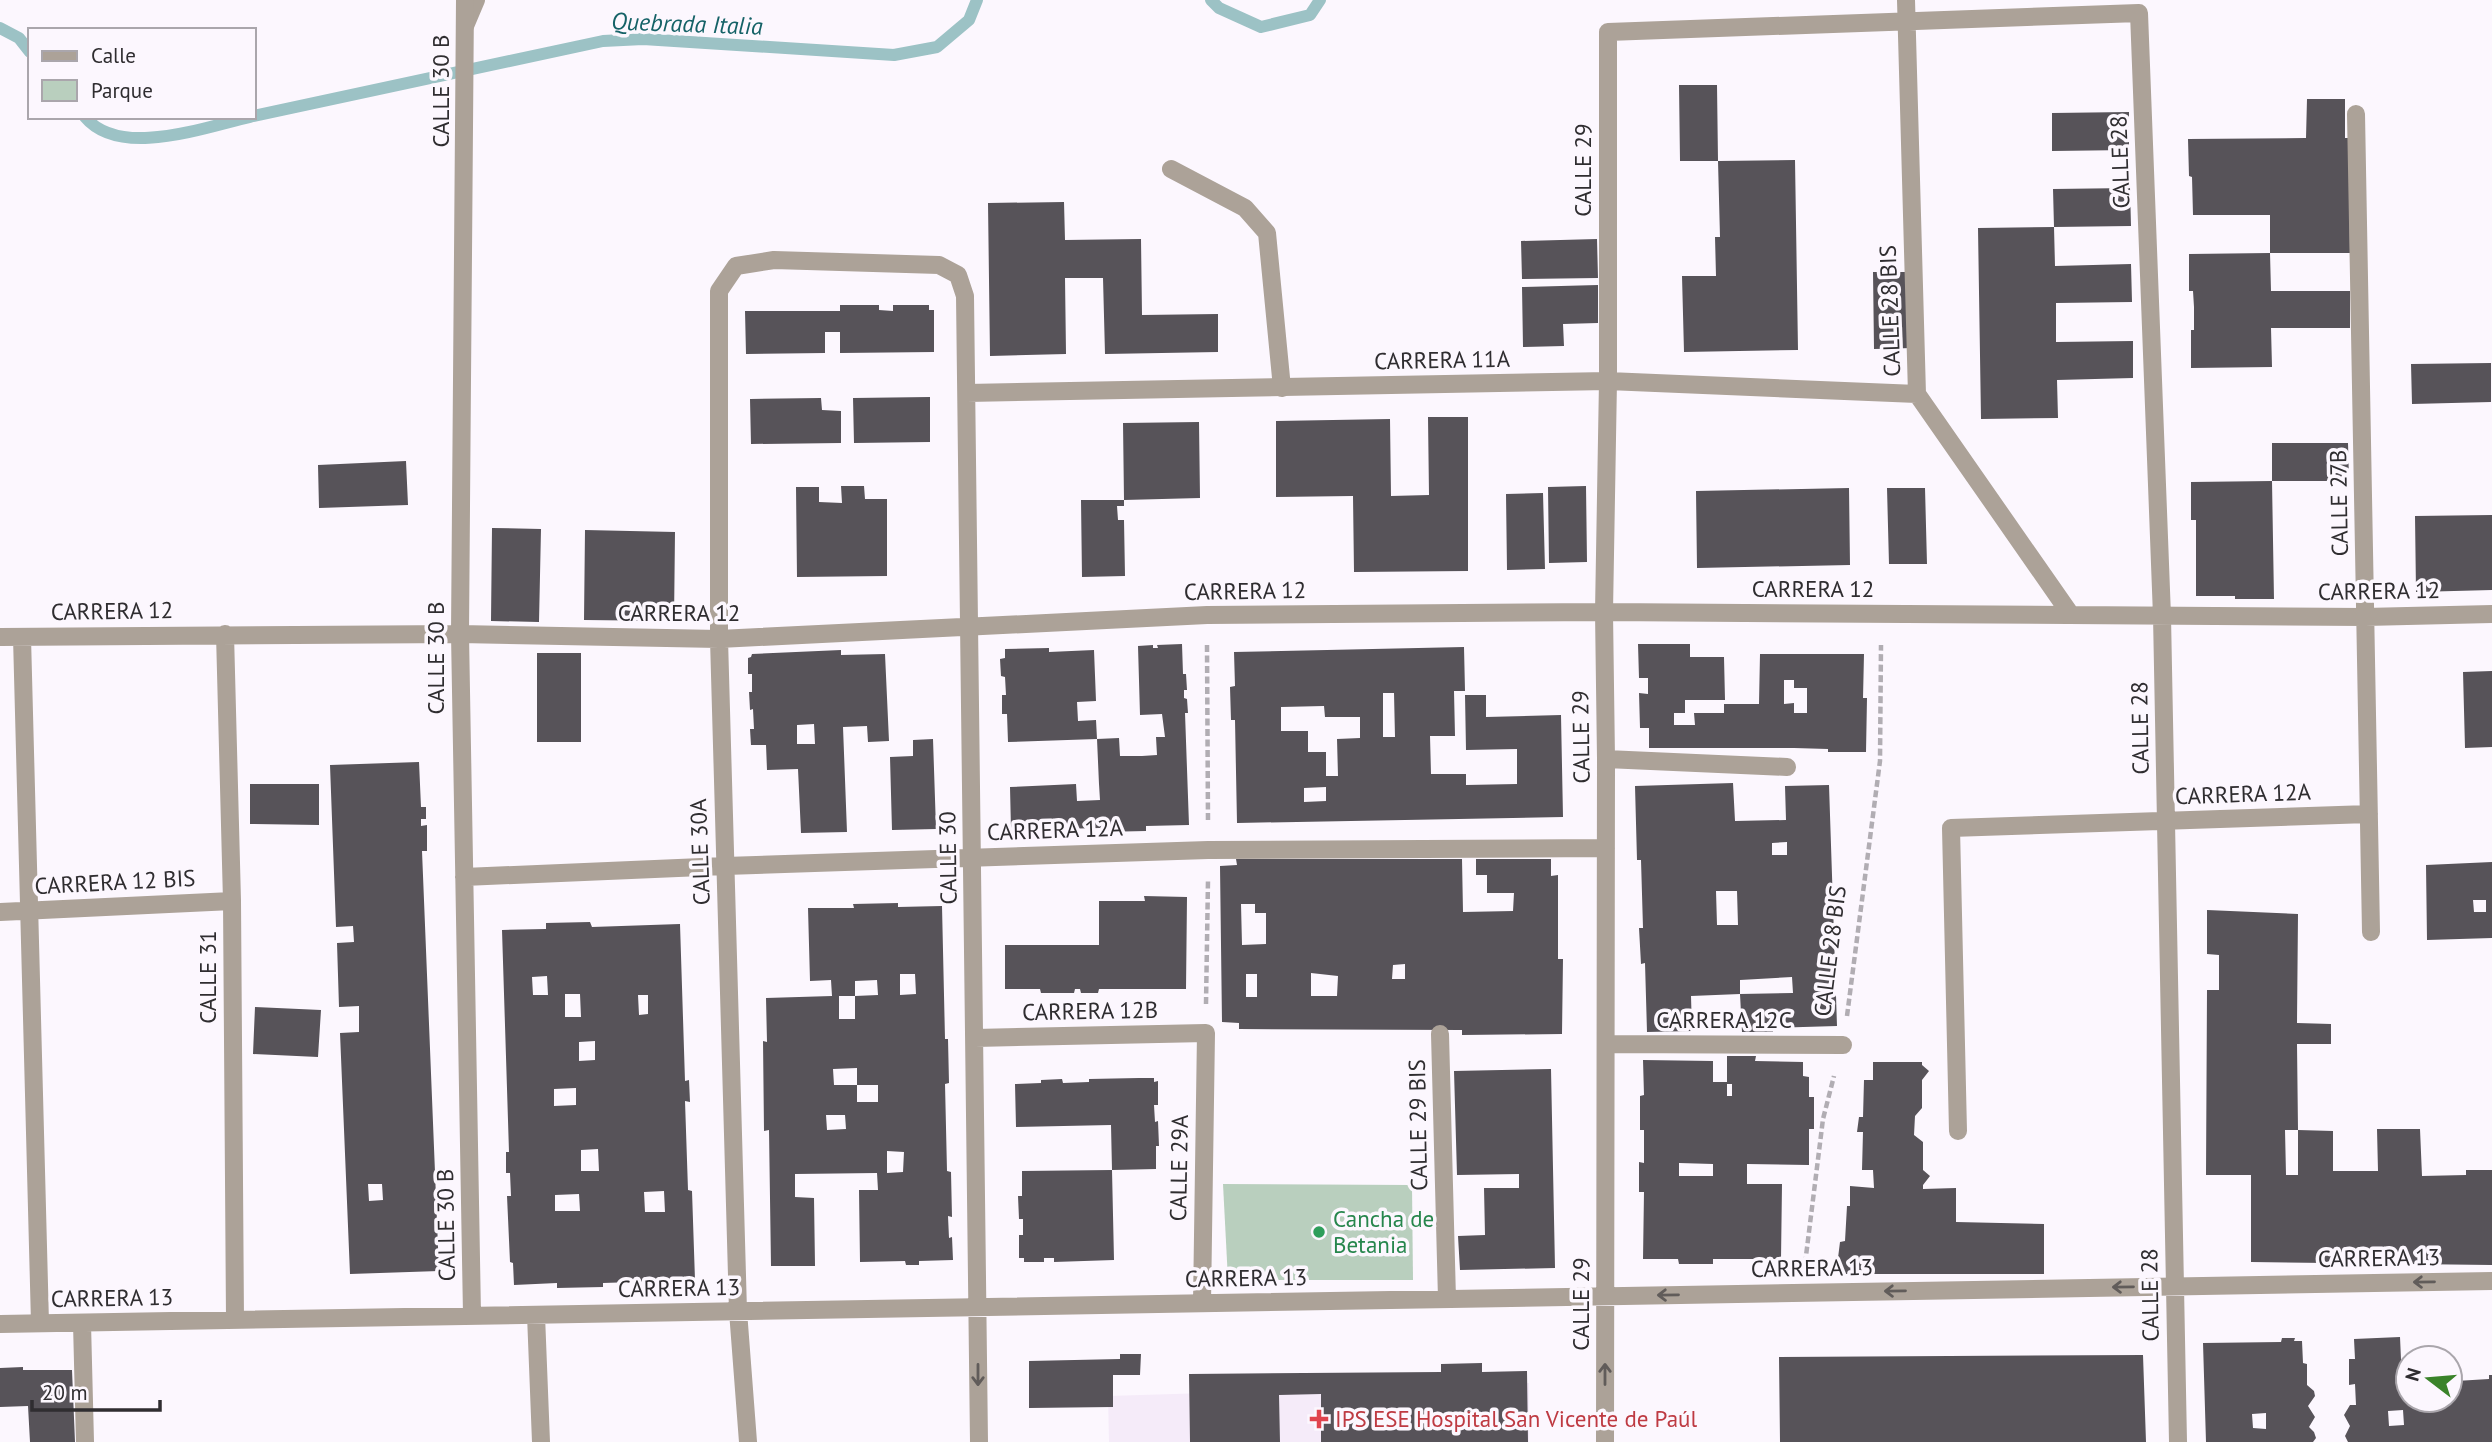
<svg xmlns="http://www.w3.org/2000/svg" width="2492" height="1442" font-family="'PT Sans',sans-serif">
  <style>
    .built { fill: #f5ebf9 }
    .green { fill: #b9cfbe }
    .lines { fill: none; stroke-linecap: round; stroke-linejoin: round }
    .stream { stroke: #9cc2c5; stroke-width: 12 }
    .building { fill: #575359; fill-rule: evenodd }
    .path { stroke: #b1adb3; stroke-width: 4.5; stroke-dasharray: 7 3.5; stroke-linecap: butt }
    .service { stroke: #aca298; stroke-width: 18 }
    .minor { stroke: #aca298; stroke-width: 18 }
    .oneway { stroke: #615c5a }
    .leisure-dot { fill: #2e9e5b; stroke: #fcf7fe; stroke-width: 2.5 }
    .health-dot { fill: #e0444e; stroke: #fcf7fe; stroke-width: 2.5 }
    .labels { text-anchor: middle; stroke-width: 7; stroke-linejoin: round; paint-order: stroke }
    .street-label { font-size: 23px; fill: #2f2d30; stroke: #fcf7fe }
    .leisure-label { font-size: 23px; fill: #27864d; stroke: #fcf7fe; text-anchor: start }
    .health-label { font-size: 23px; fill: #be3a42; stroke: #fcf7fe; text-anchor: start }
    .water-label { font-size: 24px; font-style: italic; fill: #156267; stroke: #fcf7fe }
  </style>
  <rect width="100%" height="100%" fill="#fcf7fe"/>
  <path class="built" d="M1529,1383V1442H1109L1108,1396Z"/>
  <path class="green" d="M1223,1184L1412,1185L1413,1280H1228Z"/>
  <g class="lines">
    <path class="stream" d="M1211,0L1219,8L1261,27L1310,15L1320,0
      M0,28L19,38L30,52
      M254,116L603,41L643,39L894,55L937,47L969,20L977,0
      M85,117C120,159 205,127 250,117"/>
  </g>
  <path class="building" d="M1679,85H1717L1718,161L1795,160L1798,350L1684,352L1682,276H1716L1715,237H1720L1718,161H1680Z
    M2307,99H2345V138H2349L2350,253H2270V215H2193L2192,177L2189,176L2188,139L2306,138Z
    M2129,112V150L2052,151V113Z
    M2130,188L2131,226L2054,227L2053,189Z
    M1064,202L1065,240L1141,239L1142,315L1218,314V352L1105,354L1103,278H1065L1066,354L990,356L988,203Z
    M2054,227L2055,266L2131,264L2132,302L2056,303V342L2133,341V378L2057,380L2058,418L1981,419L1978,228Z
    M1597,239L1598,278L1522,279L1521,241Z
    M2270,253L2271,291H2350V328H2271L2272,367L2191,368V330H2194V307L2193,291H2189V254Z
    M1873,272H1911L1913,348L1874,349Z
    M1598,285V323L1563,324L1564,346L1523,347L1522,287Z
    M840,305H879V310L893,311V305H929V310H934V352L840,353V332H825V353L746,354L745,311H840Z
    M2491,363V402L2412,404L2411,364Z
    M930,397V442L854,443L853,398Z
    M821,398L822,410L841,411V443L751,444L750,399Z
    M1428,417H1468V571L1354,572L1353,496L1276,497V421L1390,419L1391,496L1429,495Z
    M1199,422L1200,498L1124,500L1123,423Z
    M2272,443H2348L2349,481H2272L2274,599H2235V596H2196V520H2191V482L2272,481Z
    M406,461L408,505L319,508L318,465Z
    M841,486H864L865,499H887V576L797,577L796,487H819V502L842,503Z
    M1586,486L1587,562L1549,563L1548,487Z
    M1849,488L1850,565L1697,568L1696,491Z
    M1887,488H1925L1927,564H1889Z
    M1543,493L1545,569L1507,570L1506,494Z
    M1081,500H1124V506H1117L1118,520H1124L1125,576L1082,577Z
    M2492,515V590L2416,592L2415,516Z
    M492,528L541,529L539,622L491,621Z
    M585,530L675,532L674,621L584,620Z
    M1182,644L1183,674H1186L1187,690H1184V698L1187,699L1188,713H1185L1189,825L1146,826V831L1101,832L1100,828L1011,830L1010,787L1076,784L1077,801L1100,800L1099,784L1097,739L1008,742L1007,714H1002V695H1006L1005,677L1001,676L1000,659L1005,658V649L1049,648V652L1094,650L1096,701L1077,702L1078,721L1096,720L1097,739L1119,738L1120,756H1142L1157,755L1156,737H1165L1162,714L1140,715L1138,646L1153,645V648H1158L1157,645Z
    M1638,644H1690V657H1724L1725,700H1685V713H1674V725H1695L1694,713H1724V704H1759L1760,654H1864L1863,698H1867L1866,752H1828V749L1794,748H1649V728H1640L1639,693L1648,694V678H1639ZM1784,680H1794V688H1807V713H1794V703L1784,704Z
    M1464,647L1465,691H1454L1455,736H1430L1431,774H1466V785L1517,784V749L1466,750L1465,695H1486V717L1561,715L1563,817L1237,823L1235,720H1231L1230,687L1235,686L1234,652ZM1383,693H1394L1395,737H1383ZM1324,706L1325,717H1360V738L1337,739L1338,776H1326V752H1308V731H1281V707ZM1326,787V801L1304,802V788Z
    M841,650V655L885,654L889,741L868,742L867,726L843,727L847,832L801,833L798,769L767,770L766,745H751L750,729H754L753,709L750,710L749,692H752V674H748V658L751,657L752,654ZM814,724L815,744H797V725Z
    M537,653H581V742H537Z
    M2492,671V747L2465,748L2463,672Z
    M933,739L936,829L892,830L890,757L913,756V740Z
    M419,762L421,807H426V819H421V826L427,825V851H422L439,1271L350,1274L340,1033L359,1032V1006L339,1007L337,943L354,942L353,926L336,927L330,765ZM368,1184H382L383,1200L369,1201Z
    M1733,783L1735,821L1786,820L1785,786L1829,785L1837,1026L1773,1028V1032H1742L1740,994L1793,993L1792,977L1740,980V994L1691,996L1692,1031L1647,1032L1645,963L1641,964L1639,928H1643L1641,860H1637L1635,786ZM1787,842V855H1772V843ZM1716,891H1737L1738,925H1717Z
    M250,784H319V825L250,824Z
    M1236,859H1462L1463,912L1513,911L1514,893H1487V875H1476V859H1551V876L1558,875V959H1563L1562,1034L1462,1035V1030L1239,1029V1023L1222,1022L1220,866L1237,865ZM1241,904H1255V913H1266V944L1242,945ZM1405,964V979H1392L1393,965ZM1311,973L1338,976L1337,996H1311ZM1246,974H1257V997H1246Z
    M2492,862V938L2427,940L2426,865ZM2473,900H2486V912H2474Z
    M1144,896L1187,897L1186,989H1099L1098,993H1081L1080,989H1075L1074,993H1041L1040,989H1005V945H1099V901H1145Z
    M898,903V907L942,906L945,1039H948L949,1083L945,1084L947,1171L951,1172L952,1217L948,1216L949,1238L952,1237L953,1260L919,1261V1265H906L905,1261L860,1262L859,1190H878L877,1173L795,1174V1197L814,1198L815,1266H771L769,1130L764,1131L763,1041L767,1042L766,998L832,996L831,980L810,981L808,908H854L853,904ZM900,974H915L916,994L900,995ZM877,980L878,995L855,996V1019H839V996H855V981ZM857,1068V1085H878V1102H857V1085H834L833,1069ZM826,1115H845L846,1129L827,1130ZM887,1151L904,1152L903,1172L887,1173Z
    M2207,910L2298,914L2297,1023L2331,1024V1044H2297L2298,1130L2333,1131V1171H2378L2377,1129H2420L2422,1176L2466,1175V1170H2492V1265L2251,1262V1175H2206L2207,990H2219V955L2207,954ZM2285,1130H2298V1175H2286Z
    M590,922L592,927L680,924L685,1081L689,1080L690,1102L685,1101L688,1190L692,1191L695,1280L603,1283V1287L557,1288V1283L514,1285L513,1263L510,1262L507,1196H511L510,1173H506V1152H509L502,930L546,929V923ZM547,976L548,995H533L532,977ZM565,994H580L581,1017H565ZM638,995H648V1014L639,1015ZM595,1041V1060L579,1061V1042ZM576,1088V1105L554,1106V1089ZM598,1149L599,1171H581V1150ZM664,1191L665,1212H645L644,1192ZM579,1194L580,1211H555V1195Z
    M255,1007L321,1010L318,1057L253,1054Z
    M1727,1056H1756L1755,1061L1803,1062V1076L1809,1077V1097H1814V1129H1809V1165L1747,1164V1184H1782L1781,1259H1713V1264H1679L1678,1259H1643L1644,1192H1639V1162L1644,1163V1130H1640V1096L1644,1095L1643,1060L1713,1061V1082H1727V1096H1732V1084H1727ZM1679,1163L1713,1164V1176H1679Z
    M1873,1062H1922V1065L1929,1071L1922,1080V1108L1915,1116L1914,1135L1923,1142V1170L1930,1176L1923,1185V1189L1956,1188V1222L2044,1224V1274H1836L1840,1242L1845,1241L1847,1206H1850V1186L1874,1188L1873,1170H1862L1863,1132H1857L1859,1117H1863L1864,1080H1873Z
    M1551,1069L1555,1268L1460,1270L1458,1236L1485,1235L1484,1188H1519V1174L1457,1175L1454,1071Z
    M1139,1078H1154V1082L1158,1081V1105H1154L1155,1122L1158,1121L1159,1146H1156V1169L1112,1170L1114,1260L1054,1262V1258H1044V1262H1024V1258H1019V1235H1023V1219H1019L1018,1196H1022V1171L1112,1170L1111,1125L1016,1127L1015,1084L1041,1083V1080L1062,1079L1063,1083L1089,1082V1079Z
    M2400,1337L2402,1382H2408V1400H2450V1376H2456V1381L2489,1379V1375H2492V1442H2348L2345,1436L2350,1426L2344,1415L2350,1405H2356L2355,1384L2349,1385V1359H2355L2354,1339ZM2403,1410L2404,1425L2389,1426L2388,1411Z
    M2282,1338H2295L2294,1341H2302L2303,1363L2307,1364V1385L2314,1391L2315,1396L2308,1406L2315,1417L2309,1427L2314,1432L2316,1438L2313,1442H2206L2203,1343L2281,1342ZM2266,1413V1429L2253,1428L2252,1414Z
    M1120,1354H1141L1140,1375H1113V1407L1029,1408V1361L1120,1359Z
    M2143,1355L2146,1442H1780L1779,1357Z
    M1482,1363V1372L1527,1371L1528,1442H1321V1394L1279,1395L1280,1442H1190L1189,1374L1441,1372V1364Z
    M23,1367V1370H72L75,1442H30L28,1406L0,1407V1368Z"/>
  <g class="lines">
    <path class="path" d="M1207,645L1208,822
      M1206,1004L1208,880
      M1847,1016L1880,761L1881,645
      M1805,1264L1823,1119L1834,1076"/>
    <path class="service" d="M465,26L476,0
      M1171,169L1245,208L1267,233L1282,388"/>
    <path class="minor" d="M465,0L460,634L472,1315
      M1906,0L1917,394L2071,615
      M2356,114L2371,932
      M967,393L1608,381L1917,394
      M225,634L232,901L235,1320
      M0,637L460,634L719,639L1207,615L1604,612L2365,617L2492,614
      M22,637L40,1323
      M1606,759L1787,767
      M464,877L725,866L1208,850L1606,848
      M0,912L232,901
      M1440,1034L1447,1299
      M975,1038L1206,1033L1202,1303
      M1606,1044L1843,1045
      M1958,1131L1951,828L2369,814
      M536,1315L541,1442
      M82,1323L85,1442
      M0,1324L2492,1281
      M748,1442L738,1311L719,639V291L736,266L774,260L939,265L958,275L965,296L979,1442
      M1605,1442L1606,759L1604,612L1608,381V32L2139,13L2162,616L2178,1442"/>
  </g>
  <defs><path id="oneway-shaft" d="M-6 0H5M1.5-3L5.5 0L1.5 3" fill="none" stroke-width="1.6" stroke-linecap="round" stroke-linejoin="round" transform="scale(1.75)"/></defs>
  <g class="oneway">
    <use href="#oneway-shaft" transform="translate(2424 1282) rotate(179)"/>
    <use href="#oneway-shaft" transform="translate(2123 1287) rotate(179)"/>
    <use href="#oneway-shaft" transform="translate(1895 1291) rotate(179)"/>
    <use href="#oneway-shaft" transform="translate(1668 1295) rotate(179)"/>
    <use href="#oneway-shaft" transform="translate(1605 1374) rotate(-90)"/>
    <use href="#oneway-shaft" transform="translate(978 1375) rotate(90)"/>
  </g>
  <circle class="leisure-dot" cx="1319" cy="1232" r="7"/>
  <path class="health-dot" d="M1315.5 1408.5h7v7h7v7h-7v7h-7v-7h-7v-7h7z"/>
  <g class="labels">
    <g class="street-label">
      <text transform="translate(441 91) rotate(-90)" y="8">CALLE 30 B</text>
      <text transform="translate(2120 162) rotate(-92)" y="8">CALLE 28</text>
      <text transform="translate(1583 170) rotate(-90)" y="8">CALLE 29</text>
      <text transform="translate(1890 311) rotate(-92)" y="8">CALLE 28 BIS</text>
      <text transform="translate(1442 360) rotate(-1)" y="8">CARRERA 11A</text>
      <text transform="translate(2339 503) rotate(-91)" y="8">CALLE 27B</text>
      <text x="1813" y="597">CARRERA 12</text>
      <text transform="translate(1245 591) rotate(-1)" y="8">CARRERA 12</text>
      <text transform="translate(2379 591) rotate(-1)" y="8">CARRERA 12</text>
      <text transform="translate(112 611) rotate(-1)" y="8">CARRERA 12</text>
      <text x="679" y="621">CARRERA 12</text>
      <text transform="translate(436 658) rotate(-90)" y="8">CALLE 30 B</text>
      <text transform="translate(2140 728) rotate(-91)" y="8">CALLE 28</text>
      <text transform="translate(1581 737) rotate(-91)" y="8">CALLE 29</text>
      <text transform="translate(2243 794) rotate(-2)" y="8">CARRERA 12A</text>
      <text transform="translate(1055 830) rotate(-2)" y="8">CARRERA 12A</text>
      <text transform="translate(700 852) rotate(-92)" y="8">CALLE 30A</text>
      <text transform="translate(948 858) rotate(-91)" y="8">CALLE 30</text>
      <text transform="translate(115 882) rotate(-3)" y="8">CARRERA 12 BIS</text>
      <text transform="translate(1830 951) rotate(-83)" y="8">CALLE 28 BIS</text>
      <text transform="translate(208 977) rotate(-90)" y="8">CALLE 31</text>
      <text transform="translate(1090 1011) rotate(-1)" y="8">CARRERA 12B</text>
      <text x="1724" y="1028">CARRERA 12C</text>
      <text transform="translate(1418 1125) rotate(-91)" y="8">CALLE 29 BIS</text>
      <text transform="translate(1179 1168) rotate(-89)" y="8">CALLE 29A</text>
      <text transform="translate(446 1225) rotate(-91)" y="8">CALLE 30 B</text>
      <text transform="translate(2379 1258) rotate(-1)" y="8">CARRERA 13</text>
      <text transform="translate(1812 1268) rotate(-1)" y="8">CARRERA 13</text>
      <text transform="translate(1246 1278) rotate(-1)" y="8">CARRERA 13</text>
      <text transform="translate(679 1288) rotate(-1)" y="8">CARRERA 13</text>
      <text transform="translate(2150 1295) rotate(-91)" y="8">CALLE 28</text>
      <text transform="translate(112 1298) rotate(-1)" y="8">CARRERA 13</text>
      <text transform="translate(1581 1304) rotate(-90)" y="8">CALLE 29</text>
    </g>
    <g class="leisure-label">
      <text x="1333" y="1227">Cancha de<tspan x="1333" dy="26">Betania</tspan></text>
    </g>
    <g class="health-label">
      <text x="1335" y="1427">IPS ESE Hospital San Vicente de Paúl</text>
    </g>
    <g class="water-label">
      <text transform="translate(687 24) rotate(2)" y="8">Quebrada Italia</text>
    </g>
  </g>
  <rect x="28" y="28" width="228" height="91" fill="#fcf7fe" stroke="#aaa6ac" stroke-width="2"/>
  <rect x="42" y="51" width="35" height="10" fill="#aca298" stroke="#aaa6ac" stroke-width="2"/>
  <text x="91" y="63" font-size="21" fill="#2f2d30">Calle</text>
  <rect x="42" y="80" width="35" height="21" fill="#b9cfbe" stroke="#aaa6ac" stroke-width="2"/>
  <text x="91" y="98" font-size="21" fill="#2f2d30">Parque</text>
  <g transform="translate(2429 1379) rotate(286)"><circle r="33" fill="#fcf7fe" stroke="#aaa6ac" stroke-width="2"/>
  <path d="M0-5L12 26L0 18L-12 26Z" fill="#3a832a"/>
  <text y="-10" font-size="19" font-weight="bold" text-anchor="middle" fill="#2f2d30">N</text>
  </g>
  <path d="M32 1400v10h128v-10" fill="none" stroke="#2f2d30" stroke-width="3.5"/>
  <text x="42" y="1400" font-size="21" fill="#2f2d30" stroke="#fcf7fe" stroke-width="5" paint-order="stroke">20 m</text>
</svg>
